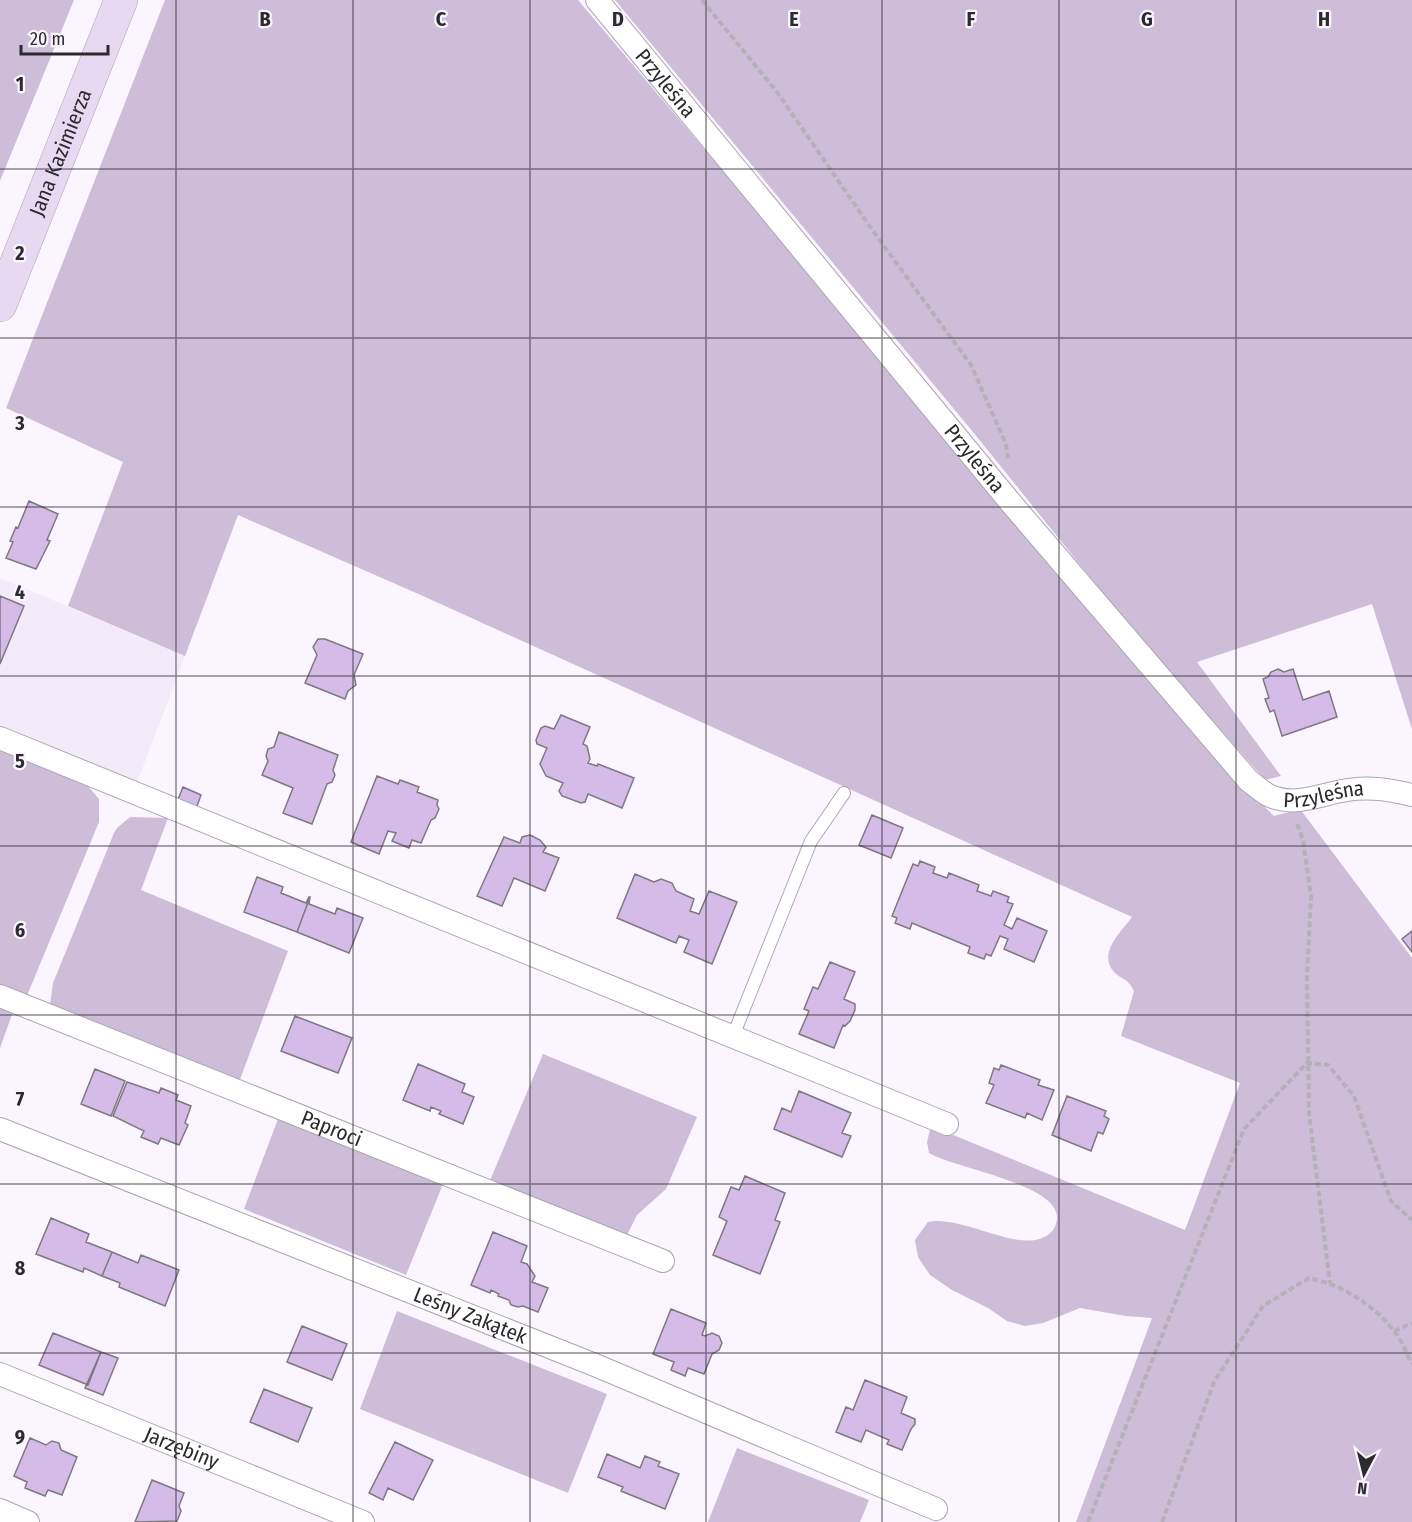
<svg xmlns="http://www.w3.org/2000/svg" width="1412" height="1522" font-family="'Fira Sans Condensed',sans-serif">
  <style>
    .built { fill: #f3eafa }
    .green { fill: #cdbdd9 }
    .building { fill: #d5bbe8; stroke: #7e7981; stroke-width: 1.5 }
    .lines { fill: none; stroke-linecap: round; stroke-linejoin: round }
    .service-casing { stroke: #aca7af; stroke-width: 14 }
    .minor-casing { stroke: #aca7af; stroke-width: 24 }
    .secondary-casing { stroke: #aca7af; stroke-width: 34 }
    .path { stroke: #b5b1b8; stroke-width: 4; stroke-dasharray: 6 3; stroke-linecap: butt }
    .service { stroke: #fff; stroke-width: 12 }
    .minor { stroke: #fff; stroke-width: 22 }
    .secondary { stroke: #e8d9f2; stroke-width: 33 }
    .grid { fill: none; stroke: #2b2a2d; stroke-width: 1.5; stroke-opacity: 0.55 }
    .labels { text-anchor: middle; stroke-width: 4.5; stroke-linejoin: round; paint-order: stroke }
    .street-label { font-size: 21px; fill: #2b2a2d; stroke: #faf5fe }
    .grid-label { font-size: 20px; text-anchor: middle; font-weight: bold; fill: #2b2a2d; stroke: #faf5fe; stroke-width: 4.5; stroke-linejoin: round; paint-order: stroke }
  </style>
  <rect width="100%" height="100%" fill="#faf5fe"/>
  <path class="built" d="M0,578L185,656L136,785L0,729Z"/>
  <path class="green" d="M0,0H74L0,181Z
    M165,0H578L1243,786L1274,816L1300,809L1412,958V1522H1076L1152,1318L1126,1316L1080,1308L1043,1323L1025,1326L1007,1321L988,1308L952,1290L930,1275L918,1257L915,1240L928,1222C962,1215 1016,1252 1044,1237C1052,1234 1056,1227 1057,1219C1060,1184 956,1169 929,1153L927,1142L931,1126L1185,1230L1240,1083L1121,1036L1134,991C1127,977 1123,981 1114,972C1097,953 1122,931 1132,917L423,596L238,515L185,656L68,606L123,462L6,408Z
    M615,0H1412V729L1372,604L1197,662L1281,776L1265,780L1135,633L973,432Z
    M0,748L86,784L99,799V822L26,998L0,987Z
    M130,817L168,818L141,890L288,951L239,1082L50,1005L53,983L114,833L117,828Z
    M0,1004L14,1009L0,1048Z
    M543,1054L697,1117L666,1189L637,1215L626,1237L489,1183Z
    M278,1119L443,1184L406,1275L244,1209Z
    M397,1311L607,1394L568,1493L360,1409Z
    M737,1448L869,1500L860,1522H708Z"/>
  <path class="building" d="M29,501L58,514L47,540L50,541L36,569L6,558L13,542L10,541L16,527L18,528Z
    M0,596L24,606L0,664Z
    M318,639H325L363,654L354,675L356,685L348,691L345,699L305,683L317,655L313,647Z
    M1278,669L1284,672L1293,669L1303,700L1329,691L1337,717L1282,736L1274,710L1270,712L1265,699L1269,698L1263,679L1268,677L1271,672Z
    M561,715L590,727L583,744L587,746L590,759L588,763L597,766L598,764L634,778L622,808L588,794L585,802L581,803L562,796L559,791L563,783L546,776L540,764L547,748L537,744L536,740L541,728L545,726L554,729Z
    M279,732L338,755L333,770L335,775L332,782L327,784L312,824L283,813L293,788L262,775L268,761L266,756L268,749L274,747Z
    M377,776L398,784L400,780L419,787L417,792L438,800L437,805L439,809L435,818L431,820L421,843L412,840L409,848L392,841L396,833L388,831L379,854L351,842Z
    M183,787L201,795L196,809L177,802Z
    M872,815L903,828L891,858L859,845Z
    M530,835L540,840L546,847L543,852L559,858L545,891L514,878L502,906L477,896L504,837L520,843L522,837Z
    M920,861L935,867L933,873L947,878L949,873L979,885L977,891L991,896L993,891L1009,897L1007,902L1013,904L1004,925L1012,929L1017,918L1047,931L1034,962L1004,949L1008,939L1000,936L991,956L986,954L984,959L968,953L970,947L912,923L910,929L895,923L897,918L892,916L913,864L918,866Z
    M635,874L654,882L661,879L672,883L676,891L694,899L690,911L699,914L709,891L737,902L712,964L684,952L689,940L679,936L676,943L617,918Z
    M257,877L283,887L281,893L306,903L309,897H310L297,932L244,912Z
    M310,897L309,904L335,914L337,908L363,918L349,953L297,932Z
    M1412,931V952L1402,939Z
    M830,962L855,972L844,999L855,1004V1010L850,1021L845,1026L843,1025L834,1048L799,1034L809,1011L804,1009L813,987L818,989Z
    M295,1016L352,1038L338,1073L281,1051Z
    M418,1064L465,1084L462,1092L474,1097L463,1124L439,1114L441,1111L431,1107L430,1111L403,1100Z
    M1001,1065L1040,1080L1038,1085L1054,1090L1042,1120L1027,1113L1025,1118L986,1103L994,1085L989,1083L994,1068L999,1070Z
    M95,1069L125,1081L111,1116L81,1104Z
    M127,1082L159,1093L161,1088L178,1095L176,1100L191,1106L185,1123L188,1125L179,1145L161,1138L158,1144L141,1137L144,1131L113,1116Z
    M799,1091L851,1113L842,1133L851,1136L842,1157L774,1129L782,1108L791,1112Z
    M1067,1096L1106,1111L1104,1116L1109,1119L1103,1134L1098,1132L1091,1151L1052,1135Z
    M745,1176L785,1193L775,1220L780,1222L760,1274L713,1255L727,1221L719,1217L731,1187L739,1190Z
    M51,1218L89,1234L86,1242L112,1252L102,1276L84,1268L83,1272L36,1254Z
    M493,1232L527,1246L521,1262L527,1264L535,1276L532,1282L548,1288L538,1312L523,1306L518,1307L511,1305L509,1300L498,1296L499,1294L491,1290L490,1293L471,1285Z
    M112,1252L138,1263L141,1255L179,1270L165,1306L119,1287L120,1283L102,1276Z
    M671,1309L706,1323L702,1335L705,1336L712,1333L719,1336L722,1343L719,1350L712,1354L704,1374L688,1368L685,1376L671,1370L674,1362L653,1354Z
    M302,1326L347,1344L332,1380L287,1362Z
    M53,1333L101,1352L88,1385L39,1365Z
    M101,1352L118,1358L103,1395L85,1388Z
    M865,1380L907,1397L901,1413L915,1419V1424L911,1429L902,1450L887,1444L889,1440L866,1430L861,1442L836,1432L846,1407L853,1410Z
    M264,1389L312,1408L298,1442L250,1422Z
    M30,1438L46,1445L52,1441L59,1443L61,1450L77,1457L62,1495L48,1490L45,1496L25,1488L27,1482L14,1476Z
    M395,1442L433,1460L413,1500L388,1488L383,1500L369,1493Z
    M607,1454L640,1468L645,1456L660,1462L658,1466L679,1474L665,1509L621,1491L623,1487L598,1477Z
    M152,1480L184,1493L179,1506L181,1511L177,1521L135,1522Z"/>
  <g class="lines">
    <defs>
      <path id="service" d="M733,1036L811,841L844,793"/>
      <g id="minor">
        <path id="s1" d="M597,0L1011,503L1249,781C1255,785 1261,791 1268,795C1294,808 1321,794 1347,790C1370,786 1390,790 1412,795"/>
        <path d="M0,738L947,1124"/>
        <path id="s2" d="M0,996L663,1261"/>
        <path id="s3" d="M0,1129L595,1365L936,1509"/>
        <path id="s4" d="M0,1374L363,1522"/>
        <path d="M0,1510L28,1522"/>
      </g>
      <g id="secondary">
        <path id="s5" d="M0,305L121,0"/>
      </g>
    </defs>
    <use href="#service" class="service-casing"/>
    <use href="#minor" class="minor-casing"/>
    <use href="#secondary" class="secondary-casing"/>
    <path class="path" d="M702,0L777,92L873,231L971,365L1006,444L1008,458
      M1297,824L1303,840L1311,896L1307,977L1309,1114L1330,1283
      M1394,1331L1412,1323
      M1088,1522L1244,1129L1307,1063L1328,1065L1354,1096L1391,1201L1412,1220
      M1162,1522L1214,1382L1263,1306L1309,1278C1342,1285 1373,1304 1394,1331C1402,1340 1406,1353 1412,1364"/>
    <use href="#service" class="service"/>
    <use href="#minor" class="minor"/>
    <use href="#secondary" class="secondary"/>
  </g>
  <path class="grid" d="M176,0V1522M353,0V1522M530,0V1522M706,0V1522M882,0V1522M1059,0V1522M1236,0V1522M0,169H1412M0,338H1412M0,507H1412M0,676H1412M0,846H1412M0,1015H1412M0,1184H1412M0,1353H1412"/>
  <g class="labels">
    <g class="street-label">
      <text dy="7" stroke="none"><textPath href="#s1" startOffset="108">Przyleśna</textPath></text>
      <text dy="7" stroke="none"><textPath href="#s5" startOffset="164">Jana Kazimierza</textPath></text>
      <text dy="7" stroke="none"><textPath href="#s1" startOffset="594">Przyleśna</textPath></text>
      <text dy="7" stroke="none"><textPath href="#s1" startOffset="1098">Przyleśna</textPath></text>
      <text dy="7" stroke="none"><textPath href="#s2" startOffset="357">Paproci</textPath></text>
      <text dy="7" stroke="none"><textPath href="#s3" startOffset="506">Leśny Zakątek</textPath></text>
      <text dy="7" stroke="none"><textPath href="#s4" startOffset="196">Jarzębiny</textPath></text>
    </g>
  </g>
  <g class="grid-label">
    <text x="265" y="26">B</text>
    <text x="441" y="26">C</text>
    <text x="618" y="26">D</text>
    <text x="794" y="26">E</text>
    <text x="971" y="26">F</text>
    <text x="1147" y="26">G</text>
    <text x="1324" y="26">H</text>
    <text x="20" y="91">1</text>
    <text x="20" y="260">2</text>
    <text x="20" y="430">3</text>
    <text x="20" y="599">4</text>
    <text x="20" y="768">5</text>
    <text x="20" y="937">6</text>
    <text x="20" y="1106">7</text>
    <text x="20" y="1275">8</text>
    <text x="20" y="1444">9</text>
  </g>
  <g transform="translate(1364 1474) rotate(187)" stroke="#faf5fe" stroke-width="4.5" paint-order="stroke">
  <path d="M0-4.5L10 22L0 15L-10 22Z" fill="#2b2a2d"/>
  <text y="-9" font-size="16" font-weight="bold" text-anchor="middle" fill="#2b2a2d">N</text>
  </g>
  <path d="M21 45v9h87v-9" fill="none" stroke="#2b2a2d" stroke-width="3"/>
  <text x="30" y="45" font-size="18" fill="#2b2a2d" stroke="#faf5fe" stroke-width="4.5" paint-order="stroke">20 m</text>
</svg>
